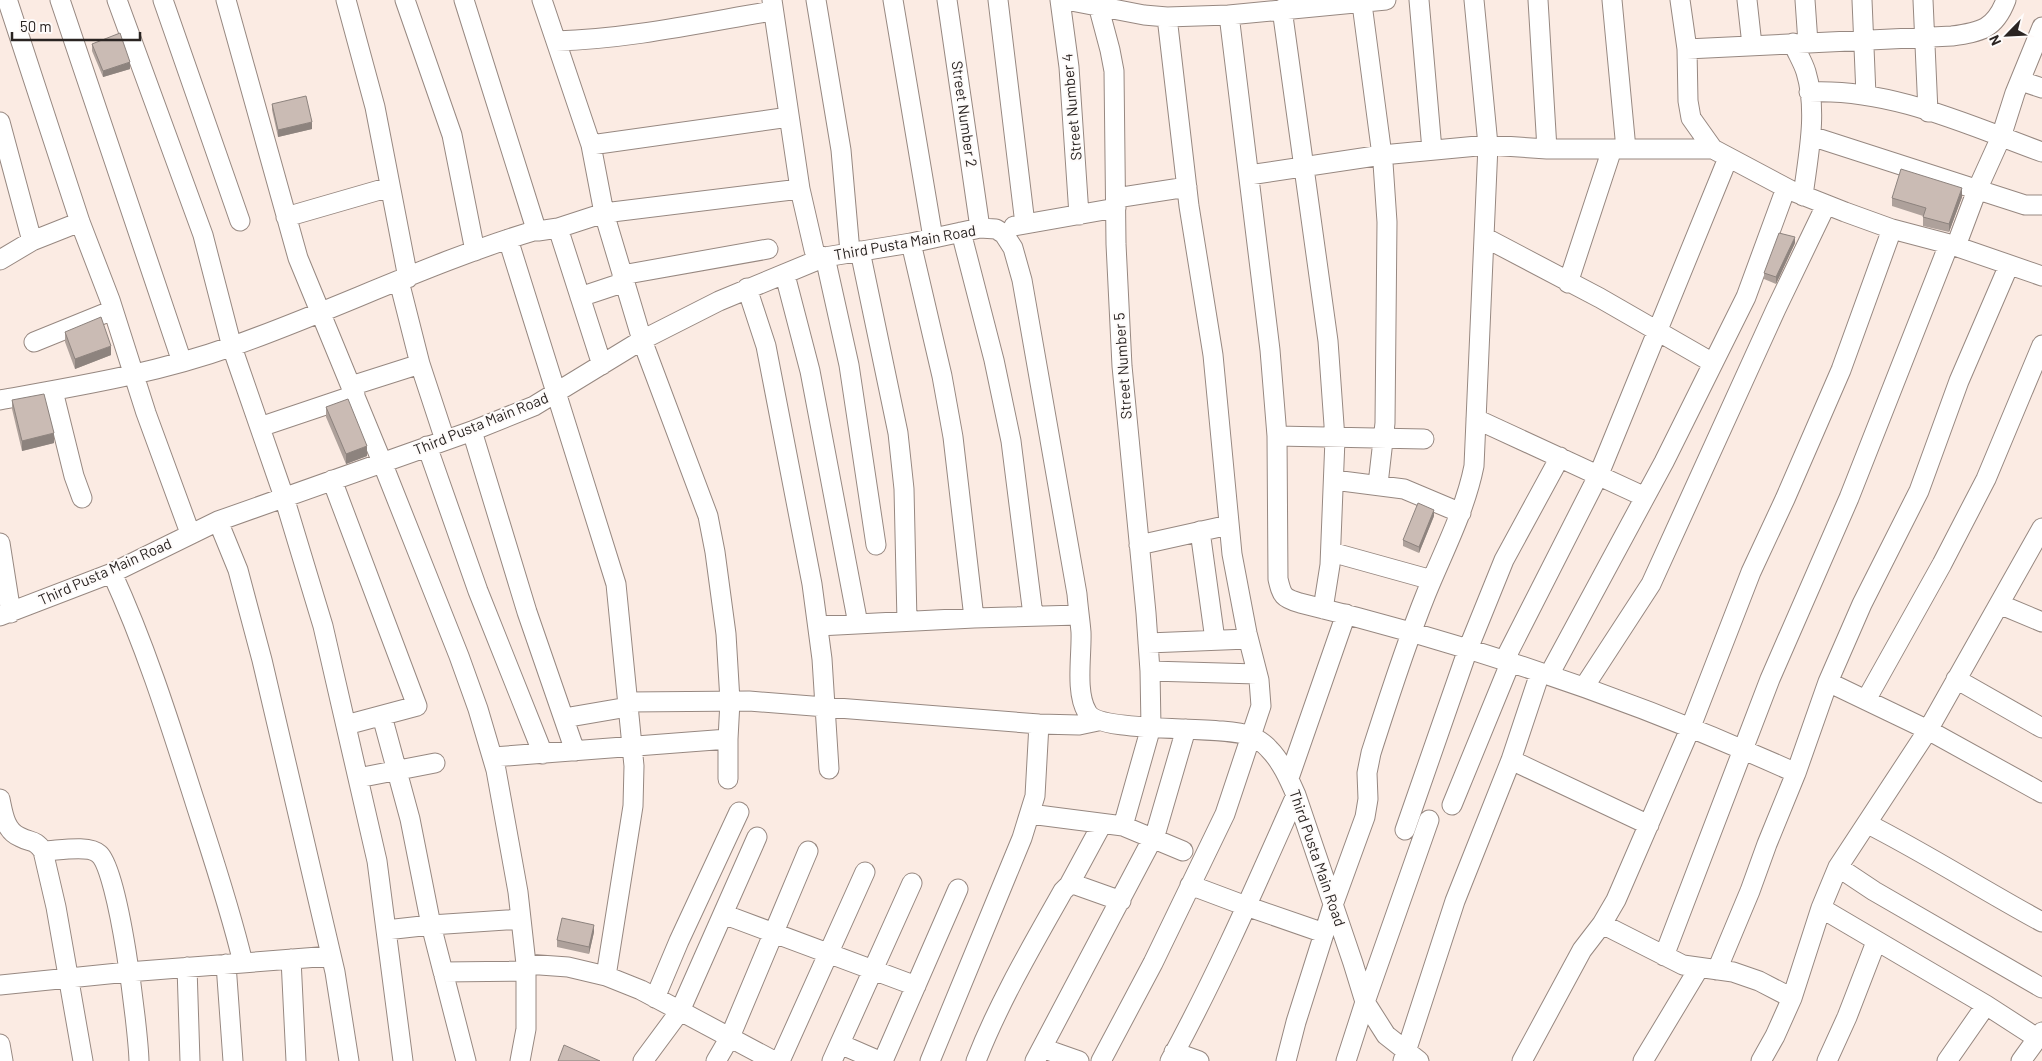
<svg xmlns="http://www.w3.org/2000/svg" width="2042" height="1061" font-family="Barlow,sans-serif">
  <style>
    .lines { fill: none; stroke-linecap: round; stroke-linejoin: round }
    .minor-casing { stroke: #978881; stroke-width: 21 }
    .minor { stroke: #fff; stroke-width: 19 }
    .wall { fill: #aea19b }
    .shaded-wall { fill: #8d837e }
    .building { fill: #cabbb4; stroke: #8d837e }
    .labels { text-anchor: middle; stroke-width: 4; stroke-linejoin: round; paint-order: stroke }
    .street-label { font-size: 15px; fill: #2a2422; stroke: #fefbfa }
  </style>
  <rect width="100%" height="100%" fill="#fbebe3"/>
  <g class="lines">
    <defs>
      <path id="minor" d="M60,0L182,362
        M117,0L203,235L232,347L284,497L323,626L377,861L403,1061
        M163,0L240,221
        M226,0L298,258L382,462L459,656L478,709L496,770L518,892L526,964V1029L520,1061
        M346,0L375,107L408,278
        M405,0L452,135L475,251
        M464,0L536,229L538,231L558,228L602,365
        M772,0L800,189L814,250L817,255L825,257
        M816,0L841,150L850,252
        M893,0L933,238
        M947,0L980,228
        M998,0L1025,224
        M1060,0L1069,67L1079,215
        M1066,0L1144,15L1167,17L1229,15L1386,0
        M1419,0L1432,150
        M1538,0L1547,149
        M1612,0L1626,149
        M1680,0L1687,49L1688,101L1691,118L1713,149L1792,191L1845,212L1892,229L1949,244L2042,276
        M1747,0L1752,45
        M1805,0L1808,43
        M1862,0L1866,95
        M1923,0L1928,112
        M8,2L80,222L110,300L146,413L190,533
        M1362,4L1383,163L1387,222L1385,423L1378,484
        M1282,9L1328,341L1335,439L1330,565L1323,609
        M1229,15L1270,350L1277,436L1278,579C1282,596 1283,598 1300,603C1470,644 1637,701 1796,773
        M556,41C629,39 701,23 772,11
        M1793,43C1797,53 1803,62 1806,72C1818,112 1808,156 1803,196
        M1687,49L1952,36C1981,32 1995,29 2006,0
        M2021,81L2042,88
        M1809,92C1890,88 1968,125 2042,152
        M0,122L32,241
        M1811,136L2025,205H2042
        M591,145L789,117
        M1249,175L1382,155L1488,145L1547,149H1713
        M1116,198L1187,187
        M286,217L390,187
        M1014,226L1116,208
        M558,228L604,213L800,189
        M961,232L994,360L1011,441L1033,615
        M1484,237L1600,298L1713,363
        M508,239L616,584L634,766L633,806L606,976
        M911,243L942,376L953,437L974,618
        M1956,246L1977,190L2001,137L2015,93L2042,27
        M860,251L898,433L904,489L907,621
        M825,257L849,365L876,545
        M0,260L32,241L80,222
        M622,275L768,249
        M785,275L810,371L858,624
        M1568,283L1612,149
        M747,288L766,346L812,584L822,659L829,769
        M580,297L625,282
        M34,342L113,310
        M420,364L445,440
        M351,386L420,364L399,281
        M53,391L74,476L82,498
        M0,400C78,386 158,373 233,346C335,310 433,261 537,230
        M1476,419L1645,497
        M260,427L355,395
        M472,431L527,612L575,751
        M1277,436L1424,439
        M427,446L478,591L543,754
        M332,480L417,706L346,725
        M1334,480L1404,489L1461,513
        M218,521L238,570L262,660L335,972L349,1061
        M1200,531L1215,640
        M0,543L11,613
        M1139,545L1229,525
        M1331,552L1432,580
        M112,573C146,647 170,724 195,802C212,855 230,908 243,963
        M1999,604L2042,622
        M0,616L112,573L218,521L472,431L534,406L642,340L719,301L825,257L911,243L980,228L996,229L1004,234L1013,248L1022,280L1077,594C1078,607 1080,620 1081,632C1082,655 1075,692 1087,712C1099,735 1221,724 1250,736C1256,738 1265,744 1269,749C1281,761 1289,779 1296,795L1353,963L1365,1002L1386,1035L1419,1061
        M818,626L974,618L1079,615
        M1148,643L1248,639
        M1505,659L1599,474L1728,158
        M1150,671L1257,674
        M1549,675L1664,462L1746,297L1786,188
        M1956,679L2042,728
        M1828,682L1928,730L2042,793
        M1584,687L1651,584L1776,309L1826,205
        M1866,700L1942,564L1986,479L2042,345
        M628,702L749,701L1039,724L1079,725L1098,721
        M382,716L410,819L431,925L466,1061
        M564,718L628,707
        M728,739V779
        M493,757L728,739L730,701L726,634L715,552L708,516L642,340L604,213L591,145L542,0
        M1511,760L1649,825
        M358,778L435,763
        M1289,778L1346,614
        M0,799C3,813 5,831 20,837C31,843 35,839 43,851L56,907L83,1061
        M1452,805L1511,661
        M1030,814L1123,826L1151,727L1150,671L1146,613L1122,366L1116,244L1114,71L1110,50L1098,5
        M1868,824C1927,854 1983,890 2042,922
        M1123,826L1183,851
        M1405,830L1468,649L1504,560L1560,457
        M43,851C56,851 89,844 99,854C119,871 138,1028 139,1061
        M1838,867L1874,891L2042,988
        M1069,885L1102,824
        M1190,885L1246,906L1324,933
        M1821,908L1986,1005L2037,1038
        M723,914L916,986
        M1602,924L1683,965L1733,972L1759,981L1792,998
        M386,930L431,925L521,919
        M1664,956L1770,679L1849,498L1949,244
        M291,959L296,1061
        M226,964L233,1061
        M526,964L568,967L606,976L641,990L774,1061
        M187,967L190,1061
        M1717,970L1750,891L1767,844L1796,773L1828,682L1862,604L1919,491L1959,381L2009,265
        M443,972L526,971
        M0,985L128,972L331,956
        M655,998L679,941L739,812
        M0,1044L3,1061
        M840,1044L879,1061
        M1042,1048L1079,1061
        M1174,1052L1199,1061
        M643,1061L680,1011L757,837
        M716,1061L730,1037L808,851
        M780,1061L865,872
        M832,1061L912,883
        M883,1061L958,889
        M930,1061L1022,838L1035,796L1039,724
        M976,1061C999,1002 1032,946 1063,891L1069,885H1076L1121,901
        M1035,1061L1156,832L1186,729
        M1101,1061L1153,963L1225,814L1261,706L1259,680L1247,633L1232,554L1213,355L1189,206L1167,17
        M1170,1061C1217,975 1256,885 1296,795
        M1286,1061L1296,1022L1333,905L1365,817L1368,799L1367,773L1371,753C1388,700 1405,646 1426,594C1443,552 1465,511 1474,466L1488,145L1474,0
        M1346,1061L1365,1002L1429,820
        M1403,1061L1455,901L1511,760L1540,673
        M1522,1061L1582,950L1602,924L1616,900L1690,729L1751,572L1785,499L1841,370L1892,229
        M1643,1061L1699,968
        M1761,1061L1775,1036L1792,998L1821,908L1838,867L1928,730L2042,528
        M1827,1061L1847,1017L1876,942
        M1947,1061L1986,1005
        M2021,1061L2042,1032"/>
    </defs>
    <use href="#minor" class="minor-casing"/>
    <use href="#minor" class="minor"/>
  </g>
  <path class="wall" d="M92,44L130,69L103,77L92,51Z
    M272,104L312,129L278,137L272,110Z
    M1962,197L1949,232L1923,226V216L1892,206V198Z
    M1795,243L1776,284L1764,279V273Z
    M65,332L111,355L75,369L65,342Z
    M12,400L54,443L22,451L12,409Z
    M326,407L367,456L346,464L326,417Z
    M1434,516L1419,553L1403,546V540Z
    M594,932L589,954L557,947V940Z"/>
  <path class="shaded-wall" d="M130,62V69L103,77V71Z
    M312,122V129L278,137V130Z
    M1962,188V197L1949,232V224Z
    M1795,237V243L1776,284V277Z
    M111,346V355L75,369V359Z
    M54,433V443L22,451V441Z
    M367,446V456L346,464V454Z
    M1434,510V516L1419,553V547Z
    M594,925V932L589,954V947Z"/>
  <path class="building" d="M120,33L130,62L103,71L92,44Z
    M306,96L312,122L278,130L272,104Z
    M1901,169L1962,188L1949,224L1923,217L1926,208L1892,198Z
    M1779,233L1795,237L1776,277L1764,273Z
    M101,317L111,346L75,359L65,332Z
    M44,394L54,433L22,441L12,400Z
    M348,399L367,446L346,454L326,407Z
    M1418,503L1434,510L1419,547L1403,540Z
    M562,918L594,925L589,947L557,940Z
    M564,1045L600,1061H558Z"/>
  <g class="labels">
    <g class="street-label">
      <text transform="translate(1072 107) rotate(-95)" y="5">Street Number 4</text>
      <text transform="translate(964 114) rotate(82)" y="5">Street Number 2</text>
      <text transform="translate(905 243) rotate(-10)" y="5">Third Pusta Main Road</text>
      <text transform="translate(1123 366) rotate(-94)" y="5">Street Number 5</text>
      <text transform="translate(481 424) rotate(-22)" y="5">Third Pusta Main Road</text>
      <text transform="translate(105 572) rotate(-24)" y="5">Third Pusta Main Road</text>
      <text transform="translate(1317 858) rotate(71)" y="5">Third Pusta Main Road</text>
    </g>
  </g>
  <g transform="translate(2007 35) rotate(246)" stroke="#fefbfa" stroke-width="4" paint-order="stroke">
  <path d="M0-4L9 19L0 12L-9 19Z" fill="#2a2422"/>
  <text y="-8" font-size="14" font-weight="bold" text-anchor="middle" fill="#2a2422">N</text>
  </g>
  <path d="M12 32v8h128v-8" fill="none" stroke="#2a2422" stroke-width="2.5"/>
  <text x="20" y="32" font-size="15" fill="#2a2422" stroke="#fefbfa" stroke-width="4" paint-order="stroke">50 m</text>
</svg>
